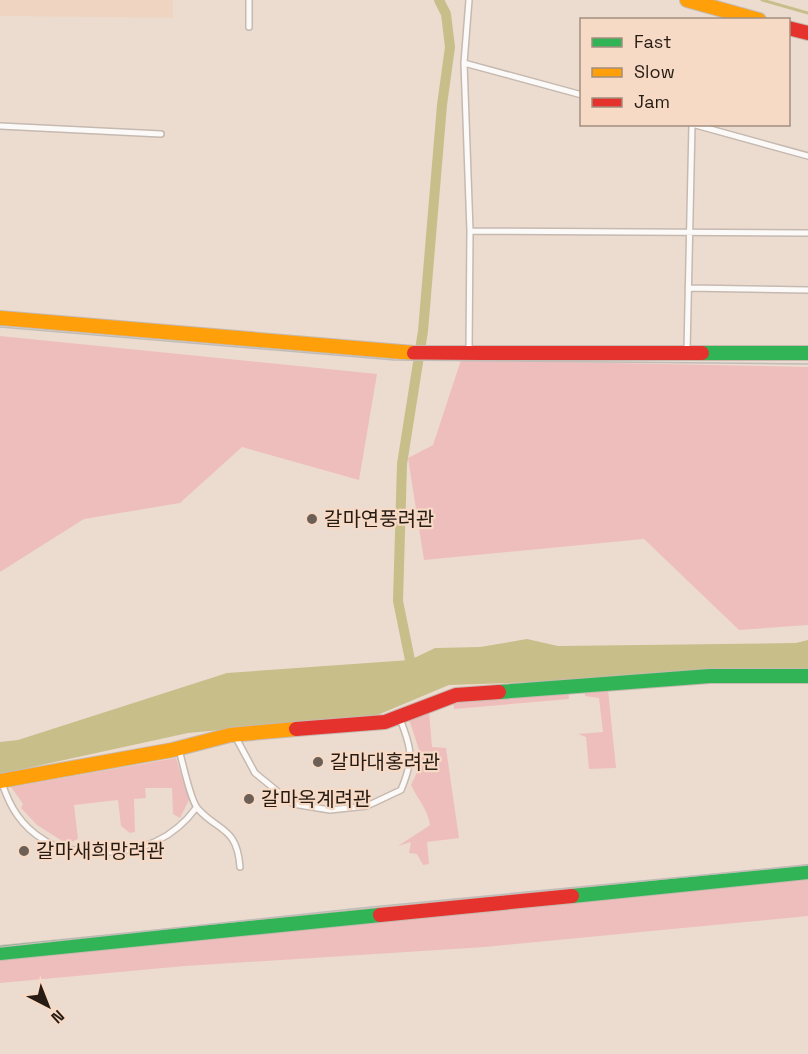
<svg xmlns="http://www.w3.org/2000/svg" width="808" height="1054" font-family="'Space Grotesk','Noto Sans KR',sans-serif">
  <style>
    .built { fill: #efd5c1 }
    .green { fill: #eebebc }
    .water { fill: #c8be8a }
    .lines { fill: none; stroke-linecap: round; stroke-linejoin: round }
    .stream { stroke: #c8be8a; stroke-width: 3 }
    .canal { stroke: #c8be8a; stroke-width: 10 }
    .lane-casing { stroke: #c6b9b0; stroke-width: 8 }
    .fast-casing { stroke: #c6b9b0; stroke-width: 16 }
    .slow-casing { stroke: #c6b9b0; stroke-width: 16 }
    .jam-casing { stroke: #c6b9b0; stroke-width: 16 }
    .lane { stroke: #fcfaf8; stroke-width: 5 }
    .fast { stroke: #30b455; stroke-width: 14 }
    .slow { stroke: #ff9f0a; stroke-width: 14 }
    .jam { stroke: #e5322d; stroke-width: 14 }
    .tram { stroke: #c0bcb8; stroke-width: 1.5 }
    .poi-dot { fill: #6b5f56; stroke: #f7dac5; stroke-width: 2 }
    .labels { text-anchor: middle; stroke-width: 4.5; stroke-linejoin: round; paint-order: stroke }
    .poi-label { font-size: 20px; fill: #261c14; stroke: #f7dac5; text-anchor: start }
  </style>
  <rect width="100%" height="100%" fill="#ecdcd0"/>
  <path class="built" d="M0,0H173V18L0,16Z"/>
  <path class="green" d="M0,336L377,374L359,480L242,447L180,503L84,519L0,572Z
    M461,360L808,367V625L739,630L644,539L424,560L408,458L433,445Z
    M608,690L616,768L589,769L586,737L578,734L603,732L599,698L585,696V692Z
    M568,691L569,699L454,709L453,700Z
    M429,711L432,747L446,748L459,838L427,842L429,864L423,865L417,854L409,853L411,842L398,846L430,825C427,808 418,800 411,785L420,766V753L409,719Z
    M176,758L189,800L180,818L173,814L172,788H145L146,798L134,799L135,832L130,833L121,826L118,800L74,805L78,839L67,844L37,825L21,808L23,804L11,787Z
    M808,872V916L485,947L185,966L0,983V953Z"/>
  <path class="water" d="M527,639L558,646L796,643L808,640V673L449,685L375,716L188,733L0,774V742L18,740L227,673L410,660L435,648L480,647Z"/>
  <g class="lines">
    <path class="stream" d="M762,0L808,13"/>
    <path class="canal" d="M410,660L398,601L402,464L423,331L442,105L450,47L446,14L439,0"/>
    <defs>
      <path id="lane" d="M469,0L464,63L470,231L469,352
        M249,27V0
        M464,63L582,95
        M692,124L808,156
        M0,126L161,134
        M470,231L808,233
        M688,288L808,290
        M687,351L692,124
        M235,736L255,773L293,804L330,810L367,806L401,790C414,759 412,749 400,719
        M179,750C183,763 190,800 198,809C219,832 237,827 240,867
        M2,783C10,807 21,826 44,840C54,847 71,850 83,851C128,856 168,846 196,808"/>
      <path id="fast" d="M702,353H808
        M499,692L710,676H808
        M572,896L808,872
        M0,953L380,915"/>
      <path id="slow" d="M687,0L759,20
        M0,318L414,353
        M0,781L172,750L230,735L296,729"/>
      <path id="jam" d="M788,28L808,33
        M414,353H702
        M296,729L385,722L456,695L499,692
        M380,915L572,896"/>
    </defs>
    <use href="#lane" class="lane-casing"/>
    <use href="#fast" class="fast-casing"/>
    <use href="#slow" class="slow-casing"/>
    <use href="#jam" class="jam-casing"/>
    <use href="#lane" class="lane"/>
    <use href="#fast" class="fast"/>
    <use href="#slow" class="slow"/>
    <use href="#jam" class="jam"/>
    <path class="tram" d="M0,327L394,360L808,364
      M0,947L361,908L808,865"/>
  </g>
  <g class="poi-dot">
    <circle cx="312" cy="519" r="6"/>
    <circle cx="318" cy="762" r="6"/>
    <circle cx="249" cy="799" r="6"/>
    <circle cx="24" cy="851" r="6"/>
  </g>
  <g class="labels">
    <g class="poi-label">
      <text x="324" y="526">갈마연풍려관</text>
      <text x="330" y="769">갈마대홍려관</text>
      <text x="261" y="806">갈마옥계려관</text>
      <text x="36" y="858">갈마새희망려관</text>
    </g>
  </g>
  <rect x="580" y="18" width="210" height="108" fill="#f7dac5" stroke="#a38e7e" stroke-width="1.5"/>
  <rect x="592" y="38" width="30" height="9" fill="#30b455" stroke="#a38e7e" stroke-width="1.5"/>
  <text x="634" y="48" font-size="18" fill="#261c14">Fast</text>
  <rect x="592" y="68" width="30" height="9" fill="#ff9f0a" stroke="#a38e7e" stroke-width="1.5"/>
  <text x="634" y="78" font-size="18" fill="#261c14">Slow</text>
  <rect x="592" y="98" width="30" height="9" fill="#e5322d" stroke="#a38e7e" stroke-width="1.5"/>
  <text x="634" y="108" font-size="18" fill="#261c14">Jam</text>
  <g transform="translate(48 1006) rotate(138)" stroke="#f7dac5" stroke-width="4.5" paint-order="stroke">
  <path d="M0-4.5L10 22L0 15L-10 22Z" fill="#261c14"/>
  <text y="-9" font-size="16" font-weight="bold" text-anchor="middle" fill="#261c14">N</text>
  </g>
</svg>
